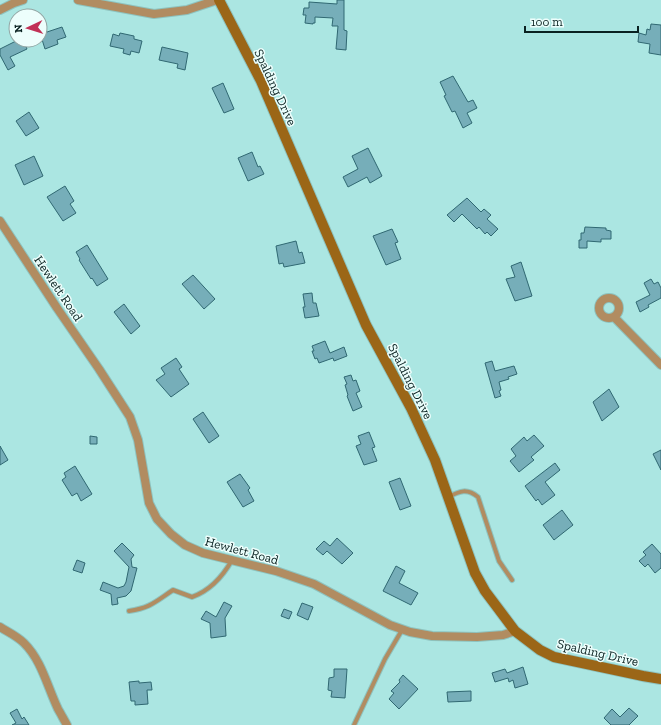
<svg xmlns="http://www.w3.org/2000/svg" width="661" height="725" font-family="'Zilla Slab',serif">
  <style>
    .building { fill: #76aeb9; stroke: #306872 }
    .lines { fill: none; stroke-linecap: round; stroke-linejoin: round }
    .lane-casing { stroke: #8ec3bf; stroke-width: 6 }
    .street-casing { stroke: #8ec3bf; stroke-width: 10 }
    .secondary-casing { stroke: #8ec3bf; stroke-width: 12 }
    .lane { stroke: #b18c61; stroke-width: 4 }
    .street { stroke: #b18c61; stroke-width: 8 }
    .secondary { stroke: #9b6617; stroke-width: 10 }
    .labels { text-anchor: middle; stroke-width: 3; stroke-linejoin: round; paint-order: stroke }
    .street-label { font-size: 13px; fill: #092221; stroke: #edfefc }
  </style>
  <rect width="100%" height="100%" fill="#abe6e2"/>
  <path class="building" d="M337,0H344V30L347,31L346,50L336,49L338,26H332L333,18L315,17V23H313V24L305,23L306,15H303L304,8H309V2L337,4Z
    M651,24L661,25V55L649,53L650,44L638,42L639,33L646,35L647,29L650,30Z
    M62,27L66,37L57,40L58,44L45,49L40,33L46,31L47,32Z
    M120,33L134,36V39L142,41L139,53L131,51L130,55L123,53L124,49L110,46L113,34L119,36Z
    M18,40H23L27,49L10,57L15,66L8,70L0,55V49Z
    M162,47L188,53L185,70L177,68L178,64L159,60Z
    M453,76L468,102L473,100L477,108L467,113L472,123L463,128L455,111L452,112L444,96L446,95L440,82Z
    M223,83L234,109L224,113L212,88Z
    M29,112L39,128L26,136L16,121Z
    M368,148L382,176L370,183L367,177L348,187L343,177L358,169L352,156Z
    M252,152L258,167L260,166L264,174L248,181L238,158Z
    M34,156L43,176L24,185L15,165Z
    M65,186L74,201L70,204L76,213L63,221L47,197Z
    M467,198L481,212L484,209L491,215L487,219L498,229L491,236L487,232L485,234L479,227L477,229L462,214L454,222L447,215Z
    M585,227L606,228V230L611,231V239H601V242L587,241V248H579V240H581V233H584Z
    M392,229L398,242L395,243L401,259L386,265L373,236Z
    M296,241L299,253L302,252L305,263L284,267L283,263L279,264L276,246Z
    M87,245L108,279L97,286L92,278L91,279L79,260L80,259L76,252Z
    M521,262L532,296L515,301L506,279L515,277L511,266Z
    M193,275L215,299L204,309L182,284Z
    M651,279L654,284L658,282L661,288V298L648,305L649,307L640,312L636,302L650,295L644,283Z
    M312,293L313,303H316L319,316L305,318L303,307H305L303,294Z
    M124,304L140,326L131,334L114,312Z
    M325,341L330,353L344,347L347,356L334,361L333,358L319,363L317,358L315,359L312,351H314L312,346Z
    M176,358L182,367L179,369L189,384L171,397L156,380L165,374L161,368Z
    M492,361L495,371L514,366L517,374L508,377L509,379L499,382L501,390L499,391L501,396L495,398L485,363Z
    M351,375L353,381L356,380L360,391L356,393L362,407L353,411L347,396L348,395L345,385L347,384L344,377Z
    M609,389L619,407L602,421L593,402Z
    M203,412L219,436L209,443L193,419Z
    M369,432L375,447L372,448L377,461L364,465L356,446L361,444L358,436Z
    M534,435L544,446L531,457L534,460L519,472L510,461L516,456L511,449L524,437L527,441Z
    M90,436L97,437V444H90Z
    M0,446L8,460L0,465Z
    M661,450V470L653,454Z
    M555,463L560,470L545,482L555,495L542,505L538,499L536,501L525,486Z
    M75,466L92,494L81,501L77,493L72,496L62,480L66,477L64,473Z
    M240,474L250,488L248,490L254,501L243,507L227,482Z
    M400,478L411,506L400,510L389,482Z
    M562,510L573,525L554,540L543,525Z
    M337,538L353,553L342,564L327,551L323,555L316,549L324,541L330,546Z
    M122,543L134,555L131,559L132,567L137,568L131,591L126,596L117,598L118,604L112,605L111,594L100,590L103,582L118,588L124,586L126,582L129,567L114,551Z
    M652,544L661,554V568L655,573L648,564L645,567L639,561L646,555L643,552Z
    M77,560L85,563L82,573L73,570Z
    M396,566L405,571L399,583L418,593L411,605L383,591Z
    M224,602L232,606L225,618L226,636L211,638L210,623L201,619L206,611L216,617Z
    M302,603L313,607L308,620L297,615Z
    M284,609L292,612L289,619L281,616Z
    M523,667L528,684L515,688L513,680L509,682L508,678L495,682L492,673L505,669L507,673Z
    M334,669H347L345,698L331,697L332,691L328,690L329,678L334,677Z
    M403,675L418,689L399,709L389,699L394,693L391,691L400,682L399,680Z
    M139,681V683L151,682L152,690H147L148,704L135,705V701H131L129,682Z
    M471,691V701L448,702L447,692Z
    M629,708L638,716L629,725H611L604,718L612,709L620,717Z
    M17,709L22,719L24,717L29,725H12L16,723L10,713Z"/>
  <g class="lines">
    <defs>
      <path id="lane" d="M448,497C460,491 467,488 478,497L499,561L512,580
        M129,611C150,608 155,602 173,590L192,597C209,591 223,576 232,560
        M354,725L385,659L402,630"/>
      <path id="street" d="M78,0L154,14L187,10L217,0
        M0,10L14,3L23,0
        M0,221L57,308L99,369L130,417L138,440L149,503L157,519L171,534L185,545L203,553L276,571L314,584L390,625L410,632L432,636L477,637L503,635L515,631
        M599 308a10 10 0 1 1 20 0a10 10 0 1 1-20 0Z
        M614,317L661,365
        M0,627C8,632 17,636 24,643C42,661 47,686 58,709C61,714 64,720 67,725"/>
      <path id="secondary" d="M219,0L261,81L366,325L411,408L435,460L475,573L485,591L515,631L540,650L554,657L643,676L661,679"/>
    </defs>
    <use href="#lane" class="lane-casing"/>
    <use href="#street" class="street-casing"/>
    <use href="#secondary" class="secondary-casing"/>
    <use href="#lane" class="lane"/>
    <use href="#street" class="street"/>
    <use href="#secondary" class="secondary"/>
  </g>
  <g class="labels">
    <g class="street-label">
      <text transform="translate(276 87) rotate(65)" y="5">Spalding Drive</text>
      <text transform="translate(59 288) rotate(56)" y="5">Hewlett Road</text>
      <text transform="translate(411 381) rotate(63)" y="5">Spalding Drive</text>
      <text transform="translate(242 550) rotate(15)" y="5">Hewlett Road</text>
      <text transform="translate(598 652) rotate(13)" y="5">Spalding Drive</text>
    </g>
  </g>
  <g transform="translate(28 28) rotate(266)"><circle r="19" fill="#edfefc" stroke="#92a6a4"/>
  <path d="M0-3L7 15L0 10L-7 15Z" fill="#c13156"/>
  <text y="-6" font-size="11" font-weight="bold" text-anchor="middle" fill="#092221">N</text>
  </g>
  <path d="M525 26v6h113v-6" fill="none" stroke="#092221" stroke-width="2"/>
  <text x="531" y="26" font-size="12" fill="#092221" stroke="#edfefc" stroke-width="3" paint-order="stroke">100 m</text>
</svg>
